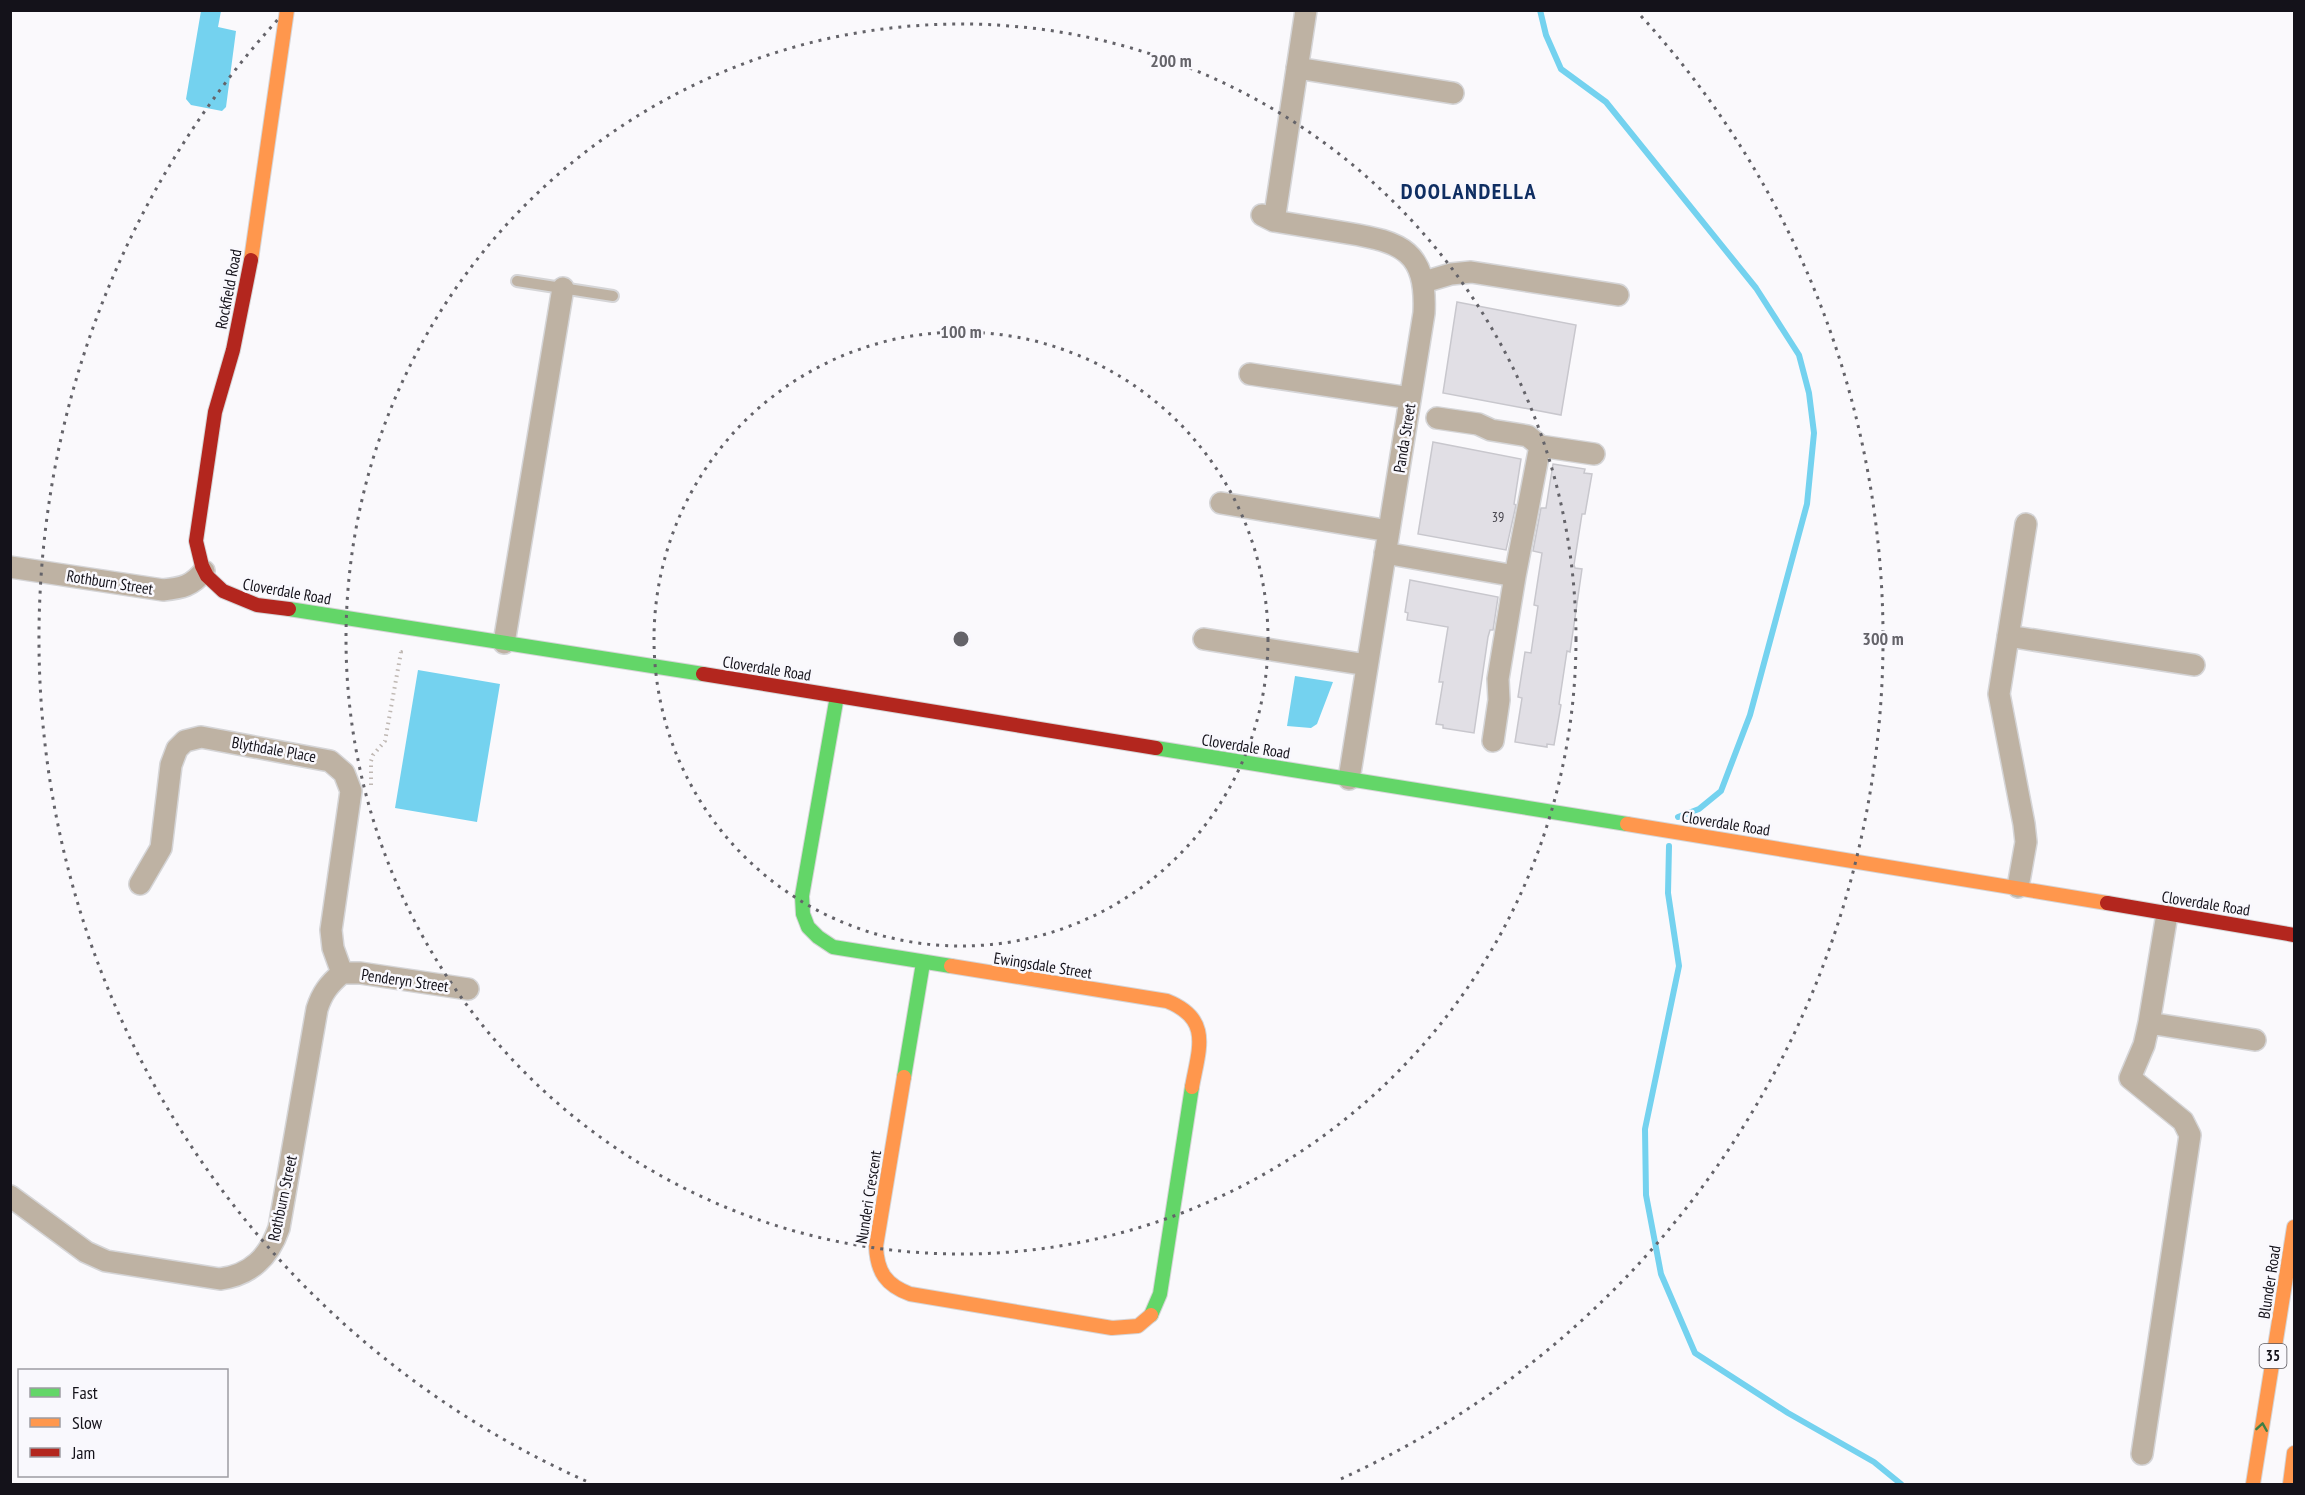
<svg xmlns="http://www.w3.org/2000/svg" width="2305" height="1495" font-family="'PT Sans Narrow',sans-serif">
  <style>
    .water { fill: #74d2ef }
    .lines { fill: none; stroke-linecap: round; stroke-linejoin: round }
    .stream { stroke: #74d2ef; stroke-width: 6 }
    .building { fill: #e1dfe5; stroke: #c8c7cd; stroke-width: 1.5 }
    .lane-casing { stroke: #d5d5d7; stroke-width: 14 }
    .street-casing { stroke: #d5d5d7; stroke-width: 24 }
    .fast-casing { stroke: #d5d5d7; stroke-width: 16 }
    .slow-casing { stroke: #d5d5d7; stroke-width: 16 }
    .jam-casing { stroke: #d5d5d7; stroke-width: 16 }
    .path { stroke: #bfb8b3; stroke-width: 4; stroke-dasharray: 1.5 4.5; stroke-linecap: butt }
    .lane { stroke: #beb2a3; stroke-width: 10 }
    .street { stroke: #beb2a3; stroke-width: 21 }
    .fast { stroke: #63d668; stroke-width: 14 }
    .slow { stroke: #ff974d; stroke-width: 14 }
    .jam { stroke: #b3261e; stroke-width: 14 }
    .oneway { stroke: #3f7e45 }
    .ring { fill: none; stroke: #646369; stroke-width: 3; stroke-dasharray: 3 6 }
    .labels { text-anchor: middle; stroke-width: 5; stroke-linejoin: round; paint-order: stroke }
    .number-label { font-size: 14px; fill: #47454d }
    .shield { fill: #f9f8fd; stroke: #59575e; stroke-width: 1.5 }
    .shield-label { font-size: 15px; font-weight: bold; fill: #14121a }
    .street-label { font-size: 16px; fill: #14121a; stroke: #f9f8fd }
    .district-label { font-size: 22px; font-weight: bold; letter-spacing: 1.5px; fill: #0f2e62; stroke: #f9f8fd }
    .centre { fill: #646369; stroke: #f9f8fd; stroke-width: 3 }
    .ring-label { font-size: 18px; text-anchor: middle; font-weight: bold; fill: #646369; stroke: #f9f8fd; stroke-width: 5; stroke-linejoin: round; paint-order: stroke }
  </style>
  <rect width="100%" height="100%" fill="#faf9fc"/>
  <path class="water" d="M201,11H221L218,27L236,31L226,107L222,111L191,105L186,99Z
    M418,670L500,684L477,822L395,808Z
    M1295,676L1333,682L1317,724L1311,728L1287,726Z"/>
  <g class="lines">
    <path class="stream" d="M1540,10L1546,35L1561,69L1606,102L1756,288L1799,355L1809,393L1814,433L1807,504L1750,715L1721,791L1699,809L1678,817
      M1669,846L1668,893L1679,966L1645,1129L1646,1195L1661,1274L1695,1353L1788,1413L1874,1462L1901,1484"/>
  </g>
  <path class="building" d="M1457,302L1576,325L1561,415L1443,393Z
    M1433,442L1521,459L1514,504L1516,505L1506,550L1418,534Z
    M1553,464L1585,469L1584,473L1592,474L1585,514H1582L1574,565L1575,568L1582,569L1570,652L1567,651L1559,704L1561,705L1554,745L1547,744V747L1515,742L1522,698L1518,697L1525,652L1531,653L1538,606L1534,605L1542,553L1533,551L1541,508H1546Z
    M1410,580L1498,597L1493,630H1490L1488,637L1474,733L1443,728V725L1436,724L1443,682H1439L1448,627L1407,620L1408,613L1405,612Z"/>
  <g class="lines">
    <defs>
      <path id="lane" d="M517,281L613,296"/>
      <path id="street" d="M1297,68L1453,93
        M1262,215L1274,221C1298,225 1322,229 1347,233C1402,242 1427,251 1424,313L1349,779
        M1274,221L1306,10
        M1424,282L1451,274L1471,272L1618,295
        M1250,374L1410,398
        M1437,418L1478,424L1491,430L1528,436L1540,446L1594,454
        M1221,503L1389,531
        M1385,553L1515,576
        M10,567L163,590C182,588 192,586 204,571
        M2008,636L2194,665
        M1204,639L1367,665
        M504,643L563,288
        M1493,741L1499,700L1498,679L1515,576L1540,446
        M140,884L161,848L171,765L177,749L185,741L201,737L330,761L344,773L351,791L331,930L333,948L342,973
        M2018,887L2026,842L2024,824L1999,694L2026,524
        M342,973H360L468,989
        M2149,1023L2255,1040
        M10,1196L86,1252L106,1261L220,1279C251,1275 269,1257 279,1228L317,1009C322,993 329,984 342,973
        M2142,1454L2190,1135L2183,1121L2130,1078L2144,1045L2149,1023L2167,914"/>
      <path id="fast" d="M289,609L703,674
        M837,696L802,896L803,914L808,927L818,937L833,947L951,966
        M1156,748L1627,824
        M904,1077L923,963
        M1151,1315L1160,1294L1192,1087"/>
      <path id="slow" d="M251,260L287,10
        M1627,824L2107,903
        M951,966L1167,1001C1212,1019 1199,1048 1192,1087
        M904,1077L876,1246C877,1272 886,1285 910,1294L1112,1328L1138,1326L1151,1315
        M2253,1484L2294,1227
        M2290,1484L2294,1453"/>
      <path id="jam" d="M251,260L233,350L215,412L196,541L202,566L207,576L223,591L257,605L289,609
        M703,674L1156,748
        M2107,903L2294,935"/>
    </defs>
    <use href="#lane" class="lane-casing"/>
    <use href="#street" class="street-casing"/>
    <use href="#fast" class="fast-casing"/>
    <use href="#slow" class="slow-casing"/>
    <use href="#jam" class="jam-casing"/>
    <path class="path" d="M371,785V761L373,755L385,741L401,652H398"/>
    <use href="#lane" class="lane"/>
    <use href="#street" class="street"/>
    <use href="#fast" class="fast"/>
    <use href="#slow" class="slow"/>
    <use href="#jam" class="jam"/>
  </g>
  <defs><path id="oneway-chevron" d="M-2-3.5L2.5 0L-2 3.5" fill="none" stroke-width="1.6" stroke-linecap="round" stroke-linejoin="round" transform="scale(1.5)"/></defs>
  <use class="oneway" href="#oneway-chevron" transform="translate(2262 1427) rotate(-81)"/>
  <g class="ring">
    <circle cx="961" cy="639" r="307"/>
    <circle cx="961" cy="639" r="615"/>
    <path d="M586 1481A922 922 0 0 1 281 16M1641 16A922 922 0 0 1 1336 1481"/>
  </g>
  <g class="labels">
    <g class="number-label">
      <text x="1498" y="522">39</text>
    </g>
    <rect class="shield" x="2259.5" y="1344" width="27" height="24" rx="4.5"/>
    <g class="shield-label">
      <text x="2273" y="1361">35</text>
    </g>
    <g class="street-label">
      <text transform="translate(228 289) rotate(-79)" y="6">Rockfield Road</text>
      <text transform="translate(1404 438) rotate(-81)" y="6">Panda Street</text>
      <text transform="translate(110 582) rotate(9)" y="6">Rothburn Street</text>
      <text transform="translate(287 591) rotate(10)" y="6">Cloverdale Road</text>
      <text transform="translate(767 668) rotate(9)" y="6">Cloverdale Road</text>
      <text transform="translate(1246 746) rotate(9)" y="6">Cloverdale Road</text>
      <text transform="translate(274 749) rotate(10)" y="6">Blythdale Place</text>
      <text transform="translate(1726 823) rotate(9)" y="6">Cloverdale Road</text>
      <text transform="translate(2206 903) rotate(9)" y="6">Cloverdale Road</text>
      <text transform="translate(1043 965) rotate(9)" y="6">Ewingsdale Street</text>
      <text transform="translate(405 980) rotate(8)" y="6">Penderyn Street</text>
      <text transform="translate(868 1197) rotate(-81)" y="6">Nunderi Crescent</text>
      <text transform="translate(282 1198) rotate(-78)" y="6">Rothburn Street</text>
      <text transform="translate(2269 1282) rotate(-81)" y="6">Blunder Road</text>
    </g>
    <g class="district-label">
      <text x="1469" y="199">DOOLANDELLA</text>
    </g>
  </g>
  <circle cx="961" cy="639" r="9" class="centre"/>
  <g class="ring-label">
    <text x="1171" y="67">200 m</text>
    <text x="961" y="338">100 m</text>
    <text x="1883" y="645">300 m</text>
  </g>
  <rect width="2305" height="1495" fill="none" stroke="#14121a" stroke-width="24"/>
  <rect x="18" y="1369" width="210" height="108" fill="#f9f8fd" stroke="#9d9ca2" stroke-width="1.5"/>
  <rect x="30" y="1388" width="30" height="9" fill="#63d668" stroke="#9d9ca2" stroke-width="1.5"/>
  <text x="72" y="1399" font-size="18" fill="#14121a">Fast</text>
  <rect x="30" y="1418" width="30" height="9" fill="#ff974d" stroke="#9d9ca2" stroke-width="1.5"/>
  <text x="72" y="1429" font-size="18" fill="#14121a">Slow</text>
  <rect x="30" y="1448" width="30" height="9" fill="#b3261e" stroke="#9d9ca2" stroke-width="1.5"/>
  <text x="72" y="1459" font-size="18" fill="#14121a">Jam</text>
</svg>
